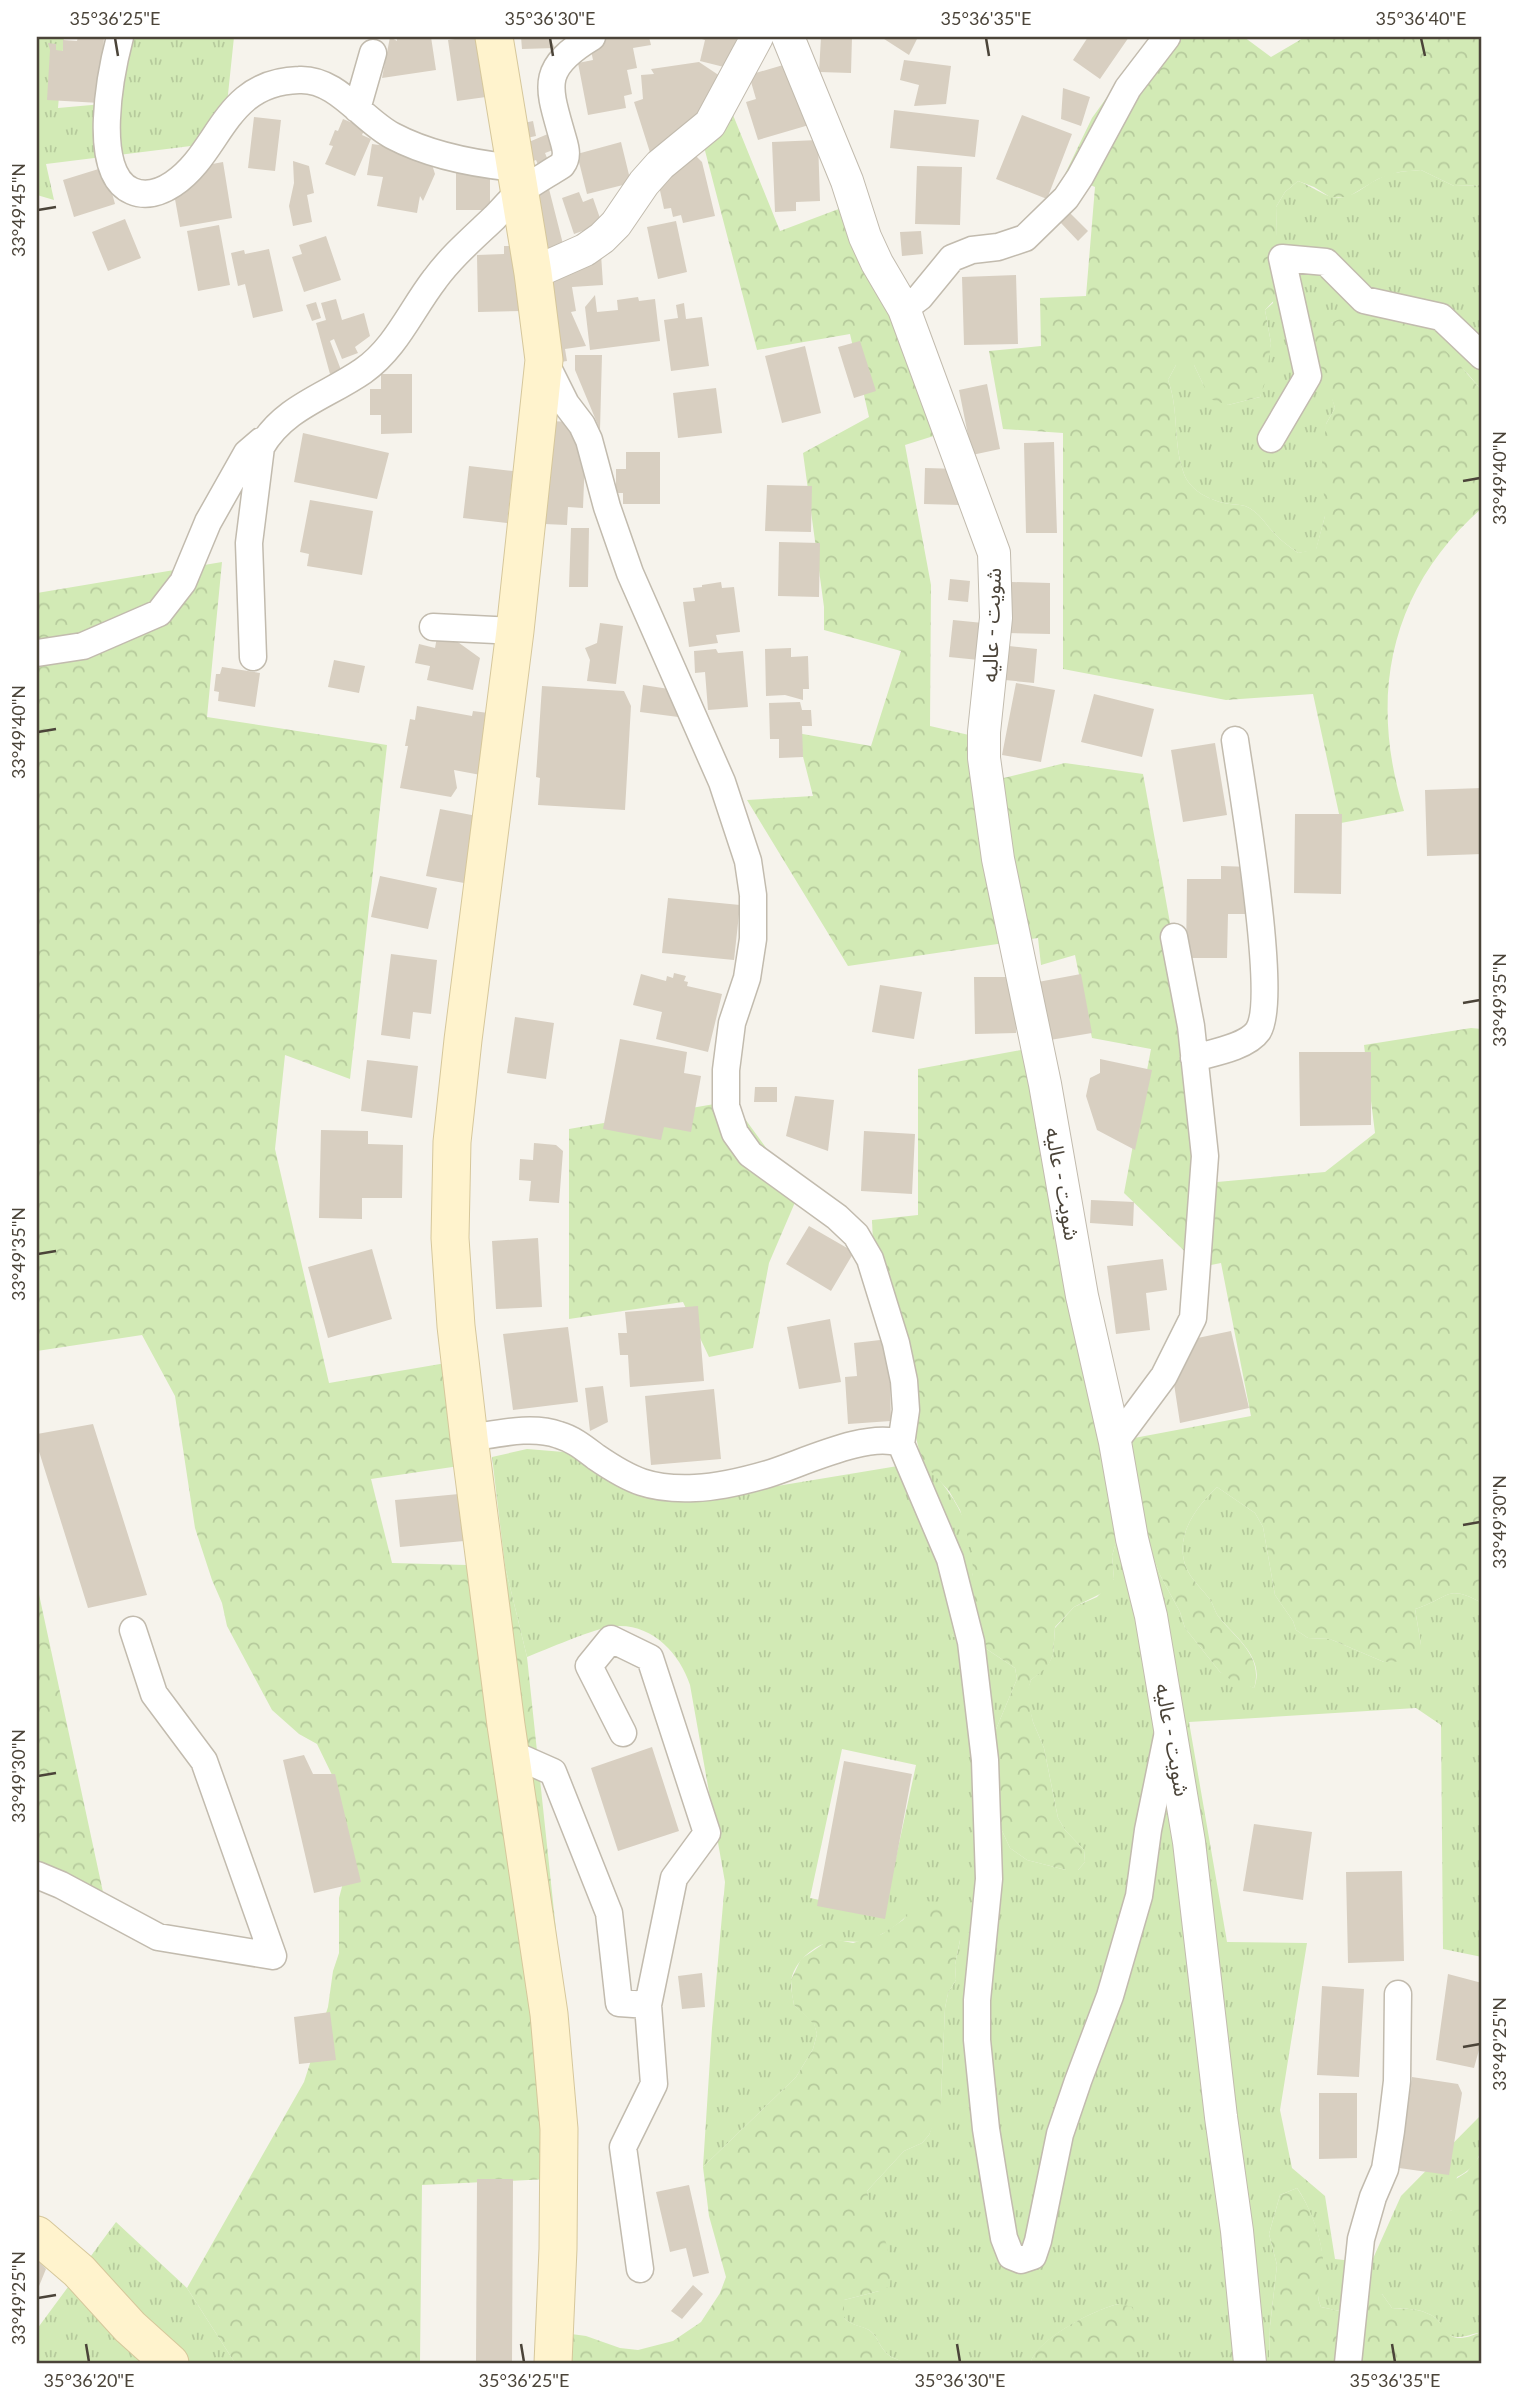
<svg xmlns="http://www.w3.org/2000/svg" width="1519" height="2400" font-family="Lato,'Noto Sans Arabic',sans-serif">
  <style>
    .grass { fill: url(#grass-tufts); fill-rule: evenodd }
    .forest { fill: url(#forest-crowns) }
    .building { fill: #d8cfc1 }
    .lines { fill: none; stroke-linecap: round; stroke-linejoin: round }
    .minor-casing { stroke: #c2bbae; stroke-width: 29 }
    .tertiary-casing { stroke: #c2bbae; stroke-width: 34 }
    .secondary-casing { stroke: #d6c79b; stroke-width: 39 }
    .minor { stroke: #fff; stroke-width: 26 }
    .tertiary { stroke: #fff; stroke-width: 32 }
    .secondary { stroke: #fff3cd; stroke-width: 37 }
    .ticks { fill: none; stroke: #4b4439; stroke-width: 2.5 }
    .labels { text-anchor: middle; stroke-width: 5; stroke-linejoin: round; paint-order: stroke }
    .street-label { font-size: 21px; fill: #4b4439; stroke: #fff }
    .neatline { fill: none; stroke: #4b4439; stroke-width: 2.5 }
    .ticks-label { font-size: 18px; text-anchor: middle; fill: #4b4439 }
  </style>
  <defs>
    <pattern id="grass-tufts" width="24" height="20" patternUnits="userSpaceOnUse" patternTransform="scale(1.75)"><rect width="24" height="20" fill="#d2eab5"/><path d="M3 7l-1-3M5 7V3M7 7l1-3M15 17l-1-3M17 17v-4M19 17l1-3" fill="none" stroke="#b6ca9c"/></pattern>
    <pattern id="forest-crowns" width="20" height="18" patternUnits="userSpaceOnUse" patternTransform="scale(1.75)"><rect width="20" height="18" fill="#d2eab5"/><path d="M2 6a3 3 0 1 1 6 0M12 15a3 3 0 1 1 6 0" fill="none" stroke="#b6ca9c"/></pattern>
  </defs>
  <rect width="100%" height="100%" fill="#f6f3ec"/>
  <path class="grass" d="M37,37H64L58,108L114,103L127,37H234L223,142L46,164L54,200L37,195Z
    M1421,170L1454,186L1482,185V391L1468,374L1436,344L1370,312L1331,323L1320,370L1330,390L1335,408L1326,424L1325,516L1316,550L1298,553C1289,546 1280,540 1273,532C1264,522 1258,511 1245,506C1239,504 1231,505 1224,503C1207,499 1188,489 1183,471C1173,441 1179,409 1168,380L1176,365H1194L1203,384L1228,405L1260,397L1271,343L1265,310L1273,303L1277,248L1276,207L1285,192L1298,181C1307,184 1327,197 1333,197C1352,200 1362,187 1378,179C1391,172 1406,171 1421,170Z
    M527,1449L564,1452L711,1497L922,1462C951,1488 978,1531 973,1573C971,1592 959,1617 952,1636L985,1648L1015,1668L1017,1679L989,1746L997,1820L1010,1848L1027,1860L1066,1870H1078L1085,1862L1084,1850L1065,1830L1058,1818L1044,1748L1033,1722L1026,1694L1031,1680L1048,1665L1053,1655L1055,1628L1074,1607L1097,1597L1114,1579L1112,1556L1123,1518L1145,1536L1160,1575L1180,1612L1185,1628L1220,1672L1254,1688C1266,1658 1235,1637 1218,1616C1214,1610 1213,1602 1208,1597C1201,1588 1190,1578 1186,1567C1174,1536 1196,1507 1217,1487L1255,1513L1263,1527L1275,1595L1293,1621L1296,1630L1308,1638L1330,1639L1384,1662L1394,1661L1421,1645L1415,1609C1450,1598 1446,1583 1482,1603V1957L1443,1949L1441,1725L1416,1708L1189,1722L1227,1942L1307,1943L1280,2110L1292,2168L1325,2196L1335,2259L1371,2263L1401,2196L1479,2117L1482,2109C1482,2139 1488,2162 1457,2177L1450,2210L1474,2217L1482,2222V2332C1466,2335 1452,2344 1442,2327C1439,2321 1437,2318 1431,2315C1415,2307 1408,2310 1392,2308L1382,2294L1354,2314L1321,2307C1313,2290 1323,2272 1322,2253C1320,2234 1308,2203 1297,2188L1280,2195L1269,2234L1277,2265L1270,2326L1269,2363H1131C1138,2333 1132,2332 1119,2304C1097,2308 1035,2340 1031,2363H907C898,2360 888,2357 883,2349C878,2342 876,2335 869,2330C860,2325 854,2327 844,2318V2300L879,2291V2230L869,2206L867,2191L904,2151L922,2143L929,2135L941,2100L945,2008L948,1993L956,1980L955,1965L960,1940V1912L913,1910C900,1923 885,1935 867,1940C856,1944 846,1940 835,1941C815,1943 792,1963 791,1983C791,1990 793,1998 794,2005L814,2023L817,2034L813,2049L796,2077L703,2167L712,2028L725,1882L690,1685C679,1651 648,1620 609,1627C586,1632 550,1648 527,1657L505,1566L492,1457ZM842,1749L916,1765L884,1913L810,1898Z
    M116,2222L187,2288L235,2363H37V2329Z"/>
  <path class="forest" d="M1150,37H1244L1271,57L1305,37H1482V185L1454,186L1421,170L1399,172L1378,179L1348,197H1330L1314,187L1298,181L1285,192L1276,207L1279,295L1265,310L1271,343L1266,380L1260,397L1228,405L1210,399L1194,365H1176L1168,380C1179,409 1173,441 1183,471C1188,489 1207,499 1224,503C1231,505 1239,504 1245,506C1258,511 1264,522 1273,532C1280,540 1289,546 1298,553L1316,549L1325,516L1322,460L1326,424L1335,408C1330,389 1317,372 1313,353C1311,340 1320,329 1331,323C1351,312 1388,310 1409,321C1431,333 1466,371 1482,391V508C1390,589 1368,695 1404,811L1341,823L1313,694L1226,700L1063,669V433L1003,429L989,351L1041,346L1040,298L1086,296L1095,187L1065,174L1092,118Z
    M733,115L780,231L868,198L940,434L905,445L931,585L930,726L969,735L975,785L1065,763L1143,774L1217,1182L1325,1172L1375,1133L1364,1045L1471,1028L1482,1029V1603C1446,1583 1450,1598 1415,1609L1421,1645L1418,1661L1384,1662L1330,1639L1308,1638L1296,1630L1293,1621L1275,1595L1263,1527L1255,1513L1217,1487C1196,1507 1174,1536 1186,1567C1190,1578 1201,1588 1208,1597C1213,1602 1214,1610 1218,1616C1235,1638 1264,1656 1254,1688L1231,1680L1220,1672L1185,1628L1180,1612L1160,1575L1145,1536L1123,1519L1112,1556L1114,1579L1108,1590L1074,1607L1055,1627L1053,1655L1048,1666L1031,1680L1027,1694L1033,1722L1044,1748L1058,1818L1065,1830L1084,1850L1085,1862L1078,1870H1066L1027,1860L1010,1848L997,1820L989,1746L1017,1679L1015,1668L985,1648L952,1636L973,1573L972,1552L960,1510L949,1491L922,1462L874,1268L872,1220L918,1215V1069L1037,1047L1129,1439L1251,1416L1221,1263L1201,1267L1124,1193L1151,1049L1092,1038L1075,955L1041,965L1038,938L848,966L747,800L813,796L797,733L871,746L901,651L824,630V607L803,453L869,417L850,334L757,350L703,143Z
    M222,562L207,717L387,745L350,1079L285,1055L275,1149L329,1383L446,1363L466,1465L371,1479L392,1563L505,1566L527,1657L556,1930L570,2178L422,2185L420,2363H235L187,2288L304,2082L328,2007L333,1971L339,1953V1898L343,1883L333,1777L317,1744L299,1734L272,1710L227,1626L222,1603L212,1580L195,1528L175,1396L142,1335L37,1351V593Z
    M732,1101L799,1193L769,1263L753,1348L709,1357L683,1302L569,1319V1129Z
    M37,1585L103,1892L37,1890Z
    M918,1901L951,1902L960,1912V1940L955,1965L956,1980L948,1993L945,2008L941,2100L939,2112L929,2135L922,2143L904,2151L867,2191C871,2214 881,2226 887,2246C890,2259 891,2273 890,2286L879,2291L844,2300V2318C854,2327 861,2325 869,2330C876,2335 878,2342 883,2349C888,2357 898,2360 907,2363H553L557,2332L586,2336L620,2348L638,2350L673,2341L701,2322L720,2293L726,2277L709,2216L703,2167L796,2077L813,2049L817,2034L814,2024L794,2005L792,1994L791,1980L801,1959L826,1942L838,1940L853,1943L882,1934L903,1920Z
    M1482,2153V2222C1471,2215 1456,2215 1445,2207V2199L1451,2182L1467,2172Z
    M1297,2188C1310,2207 1321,2235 1323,2259C1324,2276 1313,2290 1321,2307L1354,2314L1359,2312L1370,2296L1382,2294L1392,2308C1408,2310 1415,2307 1431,2315C1444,2321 1443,2338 1460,2338C1468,2338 1475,2334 1482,2332V2363H1269L1270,2326L1277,2265L1269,2234L1280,2195Z
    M1119,2304L1133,2307L1136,2350L1131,2363H1031C1034,2340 1097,2308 1119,2304Z"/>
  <path class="building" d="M78,37H104L100,103L47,100L50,50L48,43L56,44V50L63,51V40L77,41Z
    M390,37L397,41V37H431L436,70L382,78Z
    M469,37H481L493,96L457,101L448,40Z
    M521,37H549L555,48L522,49Z
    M613,37H649L651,45L633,48L637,68L627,70L632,94L624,96L626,108L588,115L578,63L593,60L589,41Z
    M696,37H737L728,68L700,61L705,40Z
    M821,37H852L851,73L819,72Z
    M881,37H918L909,55Z
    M1088,37H1129L1100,79L1073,60Z
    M904,60L951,66L946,104L914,106L919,85L900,80Z
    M699,62L723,78L702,126L654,165L634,102L643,99L641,75L654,74L651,69Z
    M790,63L809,125L758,140L746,102L756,99L749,75Z
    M1063,88L1090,97L1081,126L1061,119Z
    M894,110L979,120L975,157L890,148Z
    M1022,115L1072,134L1047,199L996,179Z
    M254,117L281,120L275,171L248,168Z
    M343,119L365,128L362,135L371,139L355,176L325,164L333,146L329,145L335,130L338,131Z
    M533,121L536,136L522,139L519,124Z
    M555,131L561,147L545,153L549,163L539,167L536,160L531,162L524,144Z
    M818,140L820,201L796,202V211L775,212L772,142Z
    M621,142L631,183L587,194L577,154Z
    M372,144L428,152L435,174L423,201L420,196L417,213L377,206L383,177L367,175Z
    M692,152L702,162L715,216L683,223L681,215L673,217L671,208L664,209L659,186Z
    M293,161L309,166L314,193L307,195L312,222L293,226L289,206L294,183Z
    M223,162L232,218L180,227L173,188L207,165Z
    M917,166L962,167L960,225L915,224Z
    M105,167L115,204L74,217L63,180Z
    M490,168V204L486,206V210H456V171Z
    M549,189L564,248L549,252L533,193Z
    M579,192L583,202L593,198L602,224L574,234L562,198Z
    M1067,210L1088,231L1078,241L1061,223Z
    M125,219L141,258L108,271L92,232Z
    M676,221L687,272L658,279L647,227Z
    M219,225L230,285L198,291L187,231Z
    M921,231L923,254L902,256L900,232Z
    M326,236L341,280L304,292L292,257L302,254L299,245Z
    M504,246H519L523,311L478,312L477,255L504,254Z
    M269,249L283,311L253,318L245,284L238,286L231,253L244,250L245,254Z
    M601,254L603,285L572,287L576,311L571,312L586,346L565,349L567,361L561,362L551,276Z
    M1016,275L1018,344L964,345L962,277Z
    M595,295L597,312L618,310L617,300L638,297L639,301L655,299L660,341L590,350L585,307Z
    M336,299L342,320L364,313L370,336L355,347L358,353L342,359L334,339L330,341L341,370L330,374L316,323L326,320L321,303Z
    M316,302L321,318L312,321L306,305Z
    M684,303L686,319L702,317L709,366L671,371L664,320L678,318L676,305Z
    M860,341L876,391L854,398L838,347Z
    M805,346L821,413L782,423L765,356Z
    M575,355H602L600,430L575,370Z
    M381,374H412V433L381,434V415H370V389H381Z
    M987,384L1000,449L972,455L959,390Z
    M716,388L722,433L678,438L673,393Z
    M549,421L573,422L585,457L583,508L568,507L567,525L544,524Z
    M303,433L389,453L377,499L294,482Z
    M1054,442L1057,533H1026L1024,443Z
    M626,452H660V504H623V493H616V469H626Z
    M469,466L513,471L507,523L463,518Z
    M925,468L960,469V505L924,504Z
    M767,485L812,486L811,532L765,531Z
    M310,500L373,511L362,575L307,566L309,554L300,552Z
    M571,528H589L588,587H569Z
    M779,542L820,543L819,597L778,596Z
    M950,579L970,581L968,602L948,600Z
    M721,582L722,588L734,587L740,632L716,635L718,643L689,647L683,602L695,601L693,588L702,587V585Z
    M1012,582L1050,583V634L1006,633Z
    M953,620L983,623L979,660L949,657Z
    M600,623L623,626L616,684L587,681L590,660L585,648L597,643Z
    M437,637L455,640L480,658L473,690L427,680L430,666L415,663L419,644L435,648Z
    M1009,646L1037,649L1034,683L1005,680Z
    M791,648V657L808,656L809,689H803V700L785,695L766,696L765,649Z
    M716,649L718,653L743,651L748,707L708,710L705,672L695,673L694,651Z
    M334,660L365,666L359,693L328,687Z
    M222,667L260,673L255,707L218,701L219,692L214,691L216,674H220Z
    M1016,683L1055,690L1041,762L1002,755Z
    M643,685L669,689L686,718L640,712Z
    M542,686L624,691L631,706L625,810L538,805L540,778L536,777Z
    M1094,694L1154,709L1142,757L1081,742Z
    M800,702L802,710H811L812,726H802L803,757L779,758V739H770L769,703Z
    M417,706L472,716L473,711L496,714L486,776L454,770L457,788L451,797L400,788L408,746H405L410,719L415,720Z
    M1215,743L1227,815L1183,822L1171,750Z
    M1482,788V854L1427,856L1425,790Z
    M440,809L477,816L464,883L426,876Z
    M1295,814H1342L1341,894L1294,893Z
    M1221,866L1252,867L1251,914H1228L1227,958H1186L1187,879H1221Z
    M380,876L437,888L428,929L371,917Z
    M668,898L740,905L734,960L662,953Z
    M391,954L437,960L431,1014L413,1012L410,1039L381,1035Z
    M674,973L686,976L684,981L688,982L687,986L722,994L708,1052L656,1039L662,1012L633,1005L641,974L666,981L667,976L673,978Z
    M1081,974L1092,1033L1050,1040L1038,982Z
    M974,977H1015L1016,1033L975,1034Z
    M880,985L922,992L914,1039L872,1032Z
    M515,1017L554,1023L546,1079L507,1073Z
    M620,1039L687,1052L684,1073L701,1076L691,1132L664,1127L661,1140L603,1129Z
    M1299,1052H1371V1125L1300,1126Z
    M1100,1059L1152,1070L1135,1150L1097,1130L1086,1096L1090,1078L1100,1073Z
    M367,1060L418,1066L412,1118L361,1111Z
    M755,1087H777V1102H754Z
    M795,1096L834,1100L828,1151L786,1136Z
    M321,1130L368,1131V1144L403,1145L402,1198H362V1219L319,1218Z
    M864,1131L915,1134L912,1194L861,1191Z
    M534,1143L556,1145L563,1151L559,1203L529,1201L531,1181L519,1180L520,1159L533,1160Z
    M1091,1200L1134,1202L1133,1226L1090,1223Z
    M809,1226L854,1252L831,1291L786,1264Z
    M538,1238L542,1307L496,1309L492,1241Z
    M372,1249L392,1319L328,1338L308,1267Z
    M1163,1259L1167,1290L1146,1293L1150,1330L1116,1334L1107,1266Z
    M698,1306L704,1381L630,1387L628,1355H620L618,1333H627L625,1312Z
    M830,1319L841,1382L799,1389L787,1327Z
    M568,1327L578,1402L513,1410L503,1334Z
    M1231,1331L1249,1408L1180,1423L1172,1371L1188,1340Z
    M889,1339L891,1421L848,1424L845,1377L857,1376L854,1343Z
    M603,1386L608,1422L590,1431L585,1388Z
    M714,1389L721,1459L651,1465L645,1396Z
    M93,1424L147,1595L88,1608L37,1445V1434Z
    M459,1494L464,1541L400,1547L395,1500Z
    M652,1747L679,1831L618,1851L591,1768Z
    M304,1755L313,1774H335L361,1882L314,1893L283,1760Z
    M844,1761L912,1774L885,1919L817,1906Z
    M1254,1824L1312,1832L1303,1900L1243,1891Z
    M1402,1871L1404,1961L1348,1963L1346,1872Z
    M702,1973L705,2007L682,2009L678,1976Z
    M1448,1974L1482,1983V2039L1474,2068L1436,2060Z
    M1322,1986L1364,1989L1359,2077L1317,2075Z
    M330,2012L336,2060L299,2064L294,2017Z
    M1412,2077L1458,2084L1462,2093L1449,2175L1399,2168Z
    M1319,2093H1357V2158L1319,2159Z
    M477,2179H513L512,2363H476Z
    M689,2185L709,2273L693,2277L686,2248L670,2252L656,2192Z
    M37,2259L46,2269L37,2291Z
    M693,2285L703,2294L682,2319L671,2311Z"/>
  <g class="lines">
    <defs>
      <path id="minor" d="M120,37C111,71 90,173 132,191C146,197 161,192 173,184C221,152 223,82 299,80C337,78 362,120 393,136C429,155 475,164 516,168
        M357,109L373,53
        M904,309L920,297L952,258L972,250L998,247L1025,238L1066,198L1080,177L1128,88L1167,37
        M544,360L566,404L582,425L589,440L607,507L630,573L722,782L748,861L753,895V939L747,978L732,1023L726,1070V1106L735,1133L750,1154L837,1217L856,1235L870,1259L896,1343L904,1381L906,1410L901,1444
        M1271,439L1308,376L1282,258L1326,262L1364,300L1441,317L1482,356
        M433,627L515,631
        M37,653L83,646L159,613L183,582L208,522L247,453L261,441
        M253,657L249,543L261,447C284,407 327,396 363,371C396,348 411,310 435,279C452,256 473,238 494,218C503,209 511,199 521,191C534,182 548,174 562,165C568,157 566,149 563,139C548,86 539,69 592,37
        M1194,1058C1212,1053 1247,1047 1258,1031C1279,998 1242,789 1235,740
        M469,1438C497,1434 532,1425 559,1435C573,1439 584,1448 596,1457C631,1481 651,1490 695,1488C720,1487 744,1481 768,1474C801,1464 870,1430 901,1444L950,1559L971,1642L985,1760L989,1879L977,2000V2040L986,2129L997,2197L1004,2238L1011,2256L1021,2260L1033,2256L1038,2241L1060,2134L1078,2081L1110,1996L1139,1896L1148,1830L1168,1732
        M1115,1442L1164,1376L1193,1318L1205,1156L1191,1026L1174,937
        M510,1753L553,1772L609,1913L619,2003L648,2005L674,1878L707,1833L650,1658L611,1639L589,1666L623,1733
        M37,1875L61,1885L158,1937L273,1956L204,1761L154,1694L133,1630
        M640,2269L623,2147L654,2084L648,2005
        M1348,2363L1361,2239L1373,2197L1385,2169L1391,2131L1397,2081L1398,1994"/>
      <path id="tertiary" d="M788,37L847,181L865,237L877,263L904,309L994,553L996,618L984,732V758L998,859L1045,1084L1082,1296L1115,1442L1132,1539L1151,1616L1189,1842L1221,2117L1237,2231L1250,2363
        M533,273L585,250L602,238L616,224L644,183L660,165L710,124L757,37"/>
      <path id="secondary" d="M494,37L533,273L544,360L515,631L463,1040L452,1142L450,1238L456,1326L469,1438L506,1725L549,2014L559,2129L558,2249L553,2363
        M37,2235L79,2271L130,2327L170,2363"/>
    </defs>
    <use href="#minor" class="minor-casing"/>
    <use href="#tertiary" class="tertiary-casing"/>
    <use href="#secondary" class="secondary-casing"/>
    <use href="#minor" class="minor"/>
    <use href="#tertiary" class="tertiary"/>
    <use href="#secondary" class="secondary"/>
  </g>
  <path class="ticks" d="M115,38L118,56M550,38L553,56M986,38L989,56M1421,38L1425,56M38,210L56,207M1463,481L1480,478M38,732L56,729M1463,1003L1480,1000M38,1254L56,1251M1463,1525L1480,1522M38,1776L56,1773M1463,2047L1480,2044M38,2298L56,2295M86,2344L89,2362M521,2344L524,2362M957,2344L960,2362M1392,2344L1395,2362"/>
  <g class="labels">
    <g class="street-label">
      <text transform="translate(992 625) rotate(-88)" y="7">شويت - عاليه</text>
      <text transform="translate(1062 1184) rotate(80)" y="7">شويت - عاليه</text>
      <text transform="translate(1172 1740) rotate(80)" y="7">شويت - عاليه</text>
    </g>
  </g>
  <rect width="1519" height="2400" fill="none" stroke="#ffffff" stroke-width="77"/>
  <rect x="38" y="38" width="1442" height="2324" class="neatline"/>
  <g class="ticks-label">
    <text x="115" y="25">35°36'25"E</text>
    <text x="550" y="25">35°36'30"E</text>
    <text x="986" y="25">35°36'35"E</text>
    <text x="1421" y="25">35°36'40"E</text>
    <text transform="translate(19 210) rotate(-90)" y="6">33°49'45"N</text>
    <text transform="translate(1500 478) rotate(-90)" y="6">33°49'40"N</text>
    <text transform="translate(19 732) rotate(-90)" y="6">33°49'40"N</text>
    <text transform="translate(1500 1000) rotate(-90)" y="6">33°49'35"N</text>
    <text transform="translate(19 1254) rotate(-90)" y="6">33°49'35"N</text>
    <text transform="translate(1500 1522) rotate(-90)" y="6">33°49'30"N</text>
    <text transform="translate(19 1776) rotate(-90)" y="6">33°49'30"N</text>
    <text transform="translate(1500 2044) rotate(-90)" y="6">33°49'25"N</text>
    <text transform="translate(19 2298) rotate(-90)" y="6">33°49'25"N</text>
    <text x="89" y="2387">35°36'20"E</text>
    <text x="524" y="2387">35°36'25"E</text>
    <text x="960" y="2387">35°36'30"E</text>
    <text x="1395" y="2387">35°36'35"E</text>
  </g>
</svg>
